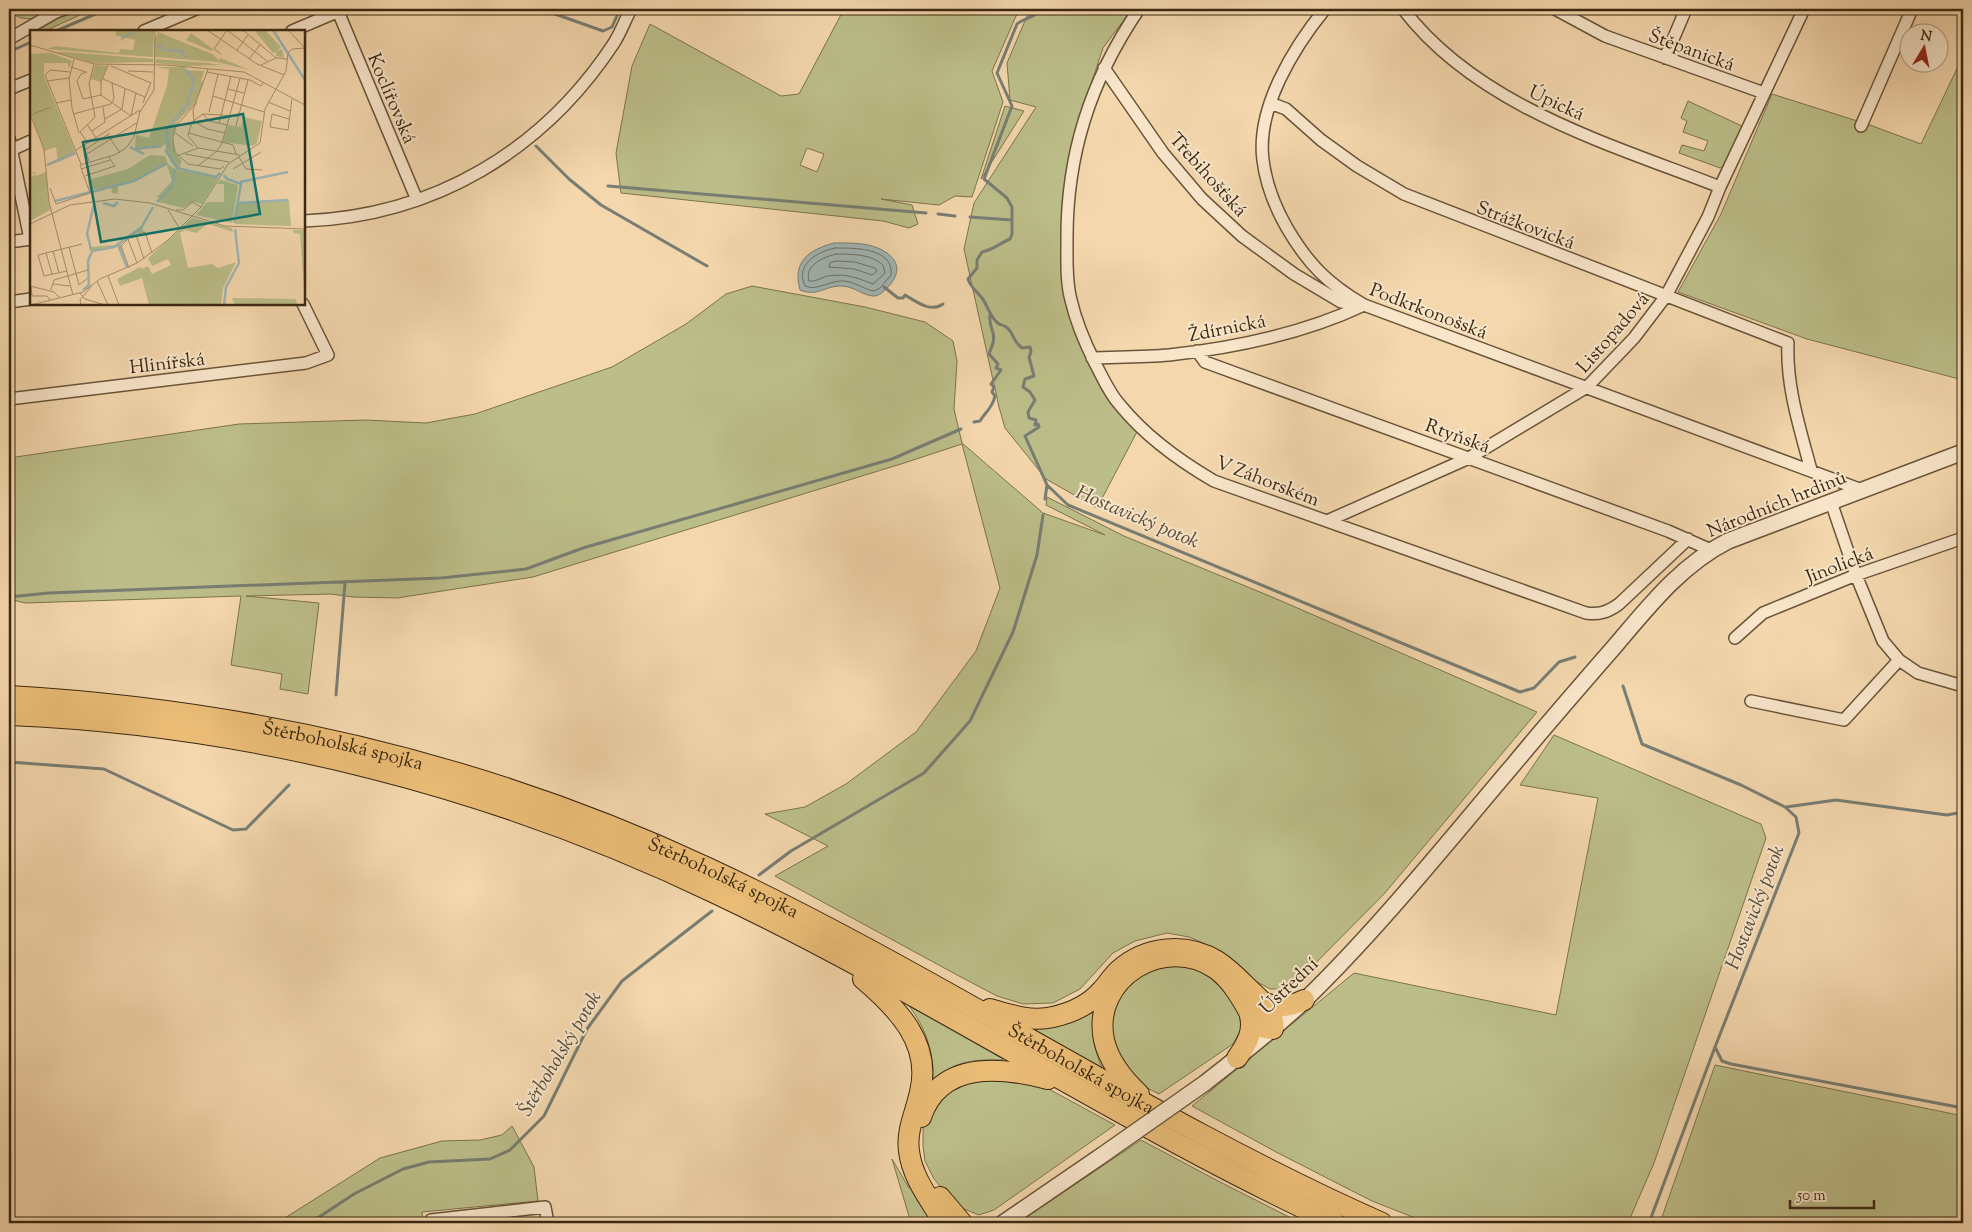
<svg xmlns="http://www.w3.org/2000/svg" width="1972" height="1232" font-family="'Sorts Mill Goudy',serif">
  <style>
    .green { fill: #bcbe89; stroke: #7c734d; fill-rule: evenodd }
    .water { fill: #a1b7b6; stroke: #787e74 }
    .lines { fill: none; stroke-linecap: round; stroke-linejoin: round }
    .shore { stroke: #6e7064; stroke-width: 1 }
    .stream { stroke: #787e74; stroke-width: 3 }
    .minor-casing { stroke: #695438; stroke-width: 14 }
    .tertiary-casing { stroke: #695438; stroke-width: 18 }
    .trunk-casing { stroke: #3b2811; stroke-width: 22 }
    .minor { stroke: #f8e5ca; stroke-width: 11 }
    .tertiary { stroke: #f8e5ca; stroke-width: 15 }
    .trunk { stroke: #eabc76; stroke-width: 20 }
    .tertiary-bridge-casing { stroke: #695438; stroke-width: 18; stroke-linecap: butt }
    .tertiary-bridge { stroke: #f8e5ca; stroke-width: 15 }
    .labels { text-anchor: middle; stroke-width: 4; stroke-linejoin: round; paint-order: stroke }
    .street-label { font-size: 19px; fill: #3b2811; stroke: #f8e5ca }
    .water-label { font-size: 20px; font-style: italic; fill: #544c3a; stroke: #f8e5ca }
    .inset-river { fill: none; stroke: #a1b7b6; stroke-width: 2.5 }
    .inset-road { fill: none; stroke: #aa916f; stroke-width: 1 }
    .view { fill: #0f766e; fill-opacity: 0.15; stroke: #0f766e; stroke-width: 2.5 }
    .inset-edge { fill: none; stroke: #3b2811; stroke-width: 2.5 }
  </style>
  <rect width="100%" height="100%" fill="#f4d7ad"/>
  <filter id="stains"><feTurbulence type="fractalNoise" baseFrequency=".004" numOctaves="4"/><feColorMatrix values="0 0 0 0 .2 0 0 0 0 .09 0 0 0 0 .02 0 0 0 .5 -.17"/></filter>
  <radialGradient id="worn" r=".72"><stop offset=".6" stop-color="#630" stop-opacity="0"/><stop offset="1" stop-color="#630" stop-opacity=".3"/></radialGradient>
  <path class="green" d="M9,9H43C38,24 15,20 9,9Z
    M79,9H93L45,31H36L61,17Z
    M844,9H1024L1016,16L992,71L1003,102L972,197L955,196L939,205L881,199L912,205L918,224L909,228L883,221L621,193L616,153L632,66L650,24L781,96L799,94ZM807,148L824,154L817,172L800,165Z
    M1030,9H1132L1103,48L1077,127L1062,209L1064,283L1088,359L1139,428L1097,508L1046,479L1005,428L999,407L964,249L974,203L1036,107L1010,100L1007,63Z
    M1963,56V380L1807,339L1678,292L1721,214L1772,94L1870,125L1921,144Z
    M1688,101L1742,126L1724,166L1720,168L1679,153L1682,145L1704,151L1708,141L1683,132L1687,121L1681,118Z
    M1005,106L1024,111L981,179Z
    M752,286L865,307L925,322L953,341L957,361L954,409L962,443L1043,513L1105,535L1046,505L1047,497L1124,536L1272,597L1537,712L1384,894L1290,989H1270L1250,978L1226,956L1210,946L1189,937L1167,933L1135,941L1113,953L1080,989L1053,1003L1023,1004L997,996L959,976L775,876L828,846L765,814L805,807L846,784L916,732L976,651L1000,588L962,444L901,464L533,577L397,598L353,597L331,594L246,596L319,603L308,694L280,689L282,674L231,665L241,596L25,603L9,599V458L239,424L365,420L426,423L475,414L612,367L686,324L726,294Z
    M1554,735L1761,824L1766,838L1654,1163L1628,1223H1428L1372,1201L1276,1152L1192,1106L1354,973L1556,1015L1598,798L1520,785Z
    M1184,963L1220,980L1240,1016L1241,1029L1233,1044L1159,1094L1141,1085L1113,1051L1110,1012L1138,973Z
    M909,1006L1003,1059L1002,1060C976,1059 952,1061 933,1081C934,1053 926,1028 909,1006Z
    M1093,1011C1091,1031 1094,1050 1102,1068L1036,1031L1037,1028C1058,1028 1076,1022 1093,1011Z
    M1715,1065L1963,1116V1223H1660Z
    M987,1076L1047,1088L1115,1125L994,1210L979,1215L964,1209H960L934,1179L925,1161L923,1146V1129L928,1116L954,1085Z
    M512,1126L534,1167L538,1201L422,1212L423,1223H277L380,1158L442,1141L480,1140L502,1135Z
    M1141,1140L1220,1182L1301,1223H1018Z
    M892,1159L909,1188L914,1186L933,1223H911Z"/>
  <path class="water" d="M834,243C851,243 872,242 887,253C902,264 898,277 887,288C883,292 879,296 874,296C863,296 854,286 841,286C824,286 818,297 800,290C792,261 809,250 834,243Z"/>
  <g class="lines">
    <path class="shore" d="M835,248C853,248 894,247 891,275L880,288L874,291C862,289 853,280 840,281C827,282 816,291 805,286C795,264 817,252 835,248Z
      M836,254C852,254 871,254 883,265L885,273L873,284C857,278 846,273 828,276C821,277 817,282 809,281C804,265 824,257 836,254Z
      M837,261L855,262L875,268L877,271L872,275L854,269L829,267L830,263Z"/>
    <path class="stream" d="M541,9L603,31L612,27L620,9
      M1042,9C1037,17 1024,18 1017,24L997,73L1012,106L984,179L1007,198L1012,207V234L1010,239C1000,243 993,250 982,252L977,260V268L968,279C970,287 977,291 982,298C988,306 990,318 999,324C1001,325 1004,325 1006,327C1014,332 1012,341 1022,348L1030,347L1031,352L1029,357L1034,376L1025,379L1023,387L1030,392L1035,400L1028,412L1029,418L1036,420L1035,425L1038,424L1039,427L1025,436L1047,485L1068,505L1520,692L1534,688L1559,662L1575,657
      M56,31L107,9
      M9,52L31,42
      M536,146L569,179L601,205L707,266
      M608,186L926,213
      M938,214L955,216
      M970,217L1011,220
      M884,287L898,298H903L905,295C917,302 931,313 943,304
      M974,422L980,421C986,411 992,409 995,396L992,392L994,387L991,384L1001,370L996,368L998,364L989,354C992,346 995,340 993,333C991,325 989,323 990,315
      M1045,499L1047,485
      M9,597L49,593L441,578L526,569L583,548L892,459L961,429
      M1623,686L1642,744L1741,785L1785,807L1796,817L1799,833L1715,1047L1649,1223
      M336,695L345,583
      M9,762L104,769L233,830L246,829L289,785
      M1786,807L1836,800L1947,815L1963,812
      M759,875L791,851L924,773L970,721L1013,632L1037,555L1043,515
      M1715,1047L1722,1061L1731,1064L1963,1108
      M310,1223L354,1194L403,1169L429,1162L490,1159L510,1150L544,1116L587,1029L622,981L712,911"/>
    <defs>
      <path id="minor" d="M337,9L417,200
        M1139,9C1090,81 1066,156 1067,243C1067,261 1066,282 1071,300C1076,322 1085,343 1095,363C1103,378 1109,393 1120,405C1146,437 1178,460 1214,481L1586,613C1599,615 1608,612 1619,604L1688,539
        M1325,9C1294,47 1256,108 1263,160C1266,185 1275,207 1287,228C1308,264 1328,284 1364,305L1862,490
        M1403,9C1478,107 1610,144 1720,187
        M1555,9L1605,36L1764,93
        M144,31L196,9
        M292,31L344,9
        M9,39L56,12L65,9
        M1665,58L1686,9
        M1104,68L1163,153L1202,199L1242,236L1294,274L1341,302L1357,304
        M9,89L31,80
        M1270,103L1286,109L1321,140L1357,166L1404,194L1788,343C1786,386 1800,429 1811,470
        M1861,126L1912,9
        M9,138L30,239
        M11,150L31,141
        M304,221C434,216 543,151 614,43C621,32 625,20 631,9
        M9,242L31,239
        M9,302L31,299
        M1197,351L1205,362L1668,531L1711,550
        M1092,358C1118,357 1144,357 1169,355C1233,348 1305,333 1364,305
        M9,399L306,363L328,355L303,304
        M1831,502L1856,575L1883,641L1899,660L1918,673L1963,686
        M1327,521L1469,458L1587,387L1634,338L1666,296L1708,217L1720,187L1804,9
        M1735,638L1763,613L1856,575L1963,538
        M1751,701L1844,720L1899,660
        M431,1223V1220L545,1207L548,1223"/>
      <path id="tertiary" d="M1205,1083C1239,1056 1274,1030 1305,1000C1380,927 1446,844 1514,764C1547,724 1581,685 1615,646C1649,606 1681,565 1728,541L1963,452
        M1003,1223L1101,1156"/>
      <g id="trunk">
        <path id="s1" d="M9,696C251,710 488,765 708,868C938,975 1149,1120 1382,1223"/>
        <path d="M9,715C254,725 497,788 717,894C928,994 1123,1125 1335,1223"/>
        <path d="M863,979C897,1008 932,1043 920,1092C916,1112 906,1130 909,1151C912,1178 931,1201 944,1223"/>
        <path d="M1261,1001C1276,1009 1289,1007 1304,1000"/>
        <path d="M990,1009C1010,1015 1032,1022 1053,1017C1071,1013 1090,1004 1102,990C1108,984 1112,976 1119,970C1146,946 1186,942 1217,961C1228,968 1237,977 1246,986C1258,998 1276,1010 1273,1029C1267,1029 1262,1028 1256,1024C1245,1005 1234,982 1216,969C1165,933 1091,978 1104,1040C1109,1062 1123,1079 1139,1094"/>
        <path d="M1237,1058C1247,1044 1255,1030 1249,1012"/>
        <path d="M921,1117C940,1060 1002,1067 1048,1079"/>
        <path d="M940,1197L962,1223"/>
      </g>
    </defs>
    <use href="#minor" class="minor-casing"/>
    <use href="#tertiary" class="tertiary-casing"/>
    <use href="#trunk" class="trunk-casing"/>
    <use href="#minor" class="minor"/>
    <use href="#tertiary" class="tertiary"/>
    <use href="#trunk" class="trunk"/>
    <defs>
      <path id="tertiary-bridge" d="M1101,1156L1205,1083"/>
    </defs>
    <use href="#tertiary-bridge" class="tertiary-bridge-casing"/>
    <use href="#tertiary-bridge" class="tertiary-bridge"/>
  </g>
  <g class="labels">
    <g class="street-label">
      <text transform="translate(1692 49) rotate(20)" y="7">Štěpanická</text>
      <text transform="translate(393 98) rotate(67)" y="7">Koclířovská</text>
      <text transform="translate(1557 102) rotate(25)" y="7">Úpická</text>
      <text transform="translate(1209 174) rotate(48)" y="7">Třebihošťská</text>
      <text transform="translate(1526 224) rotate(21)" y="7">Strážkovická</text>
      <text transform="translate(1429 310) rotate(21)" y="7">Podkrkonošská</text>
      <text transform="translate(1227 327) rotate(-11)" y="7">Ždírnická</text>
      <text transform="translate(1612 332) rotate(-49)" y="7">Listopadová</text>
      <text transform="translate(167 362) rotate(-7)" y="7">Hlinířská</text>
      <text transform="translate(1458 435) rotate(20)" y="7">Rtyňská</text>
      <text transform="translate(1268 480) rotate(21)" y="7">V Záhorském</text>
      <text transform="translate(1776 503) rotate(-22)" y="7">Národních hrdinů</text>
      <text transform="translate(1839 564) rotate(-21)" y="7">Jinolická</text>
      <text dy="7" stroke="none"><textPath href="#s1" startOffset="338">Štěrboholská spojka</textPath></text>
      <text dy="7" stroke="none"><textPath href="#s1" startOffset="742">Štěrboholská spojka</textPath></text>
      <text transform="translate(1288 985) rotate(-44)" y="7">Ústřední</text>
      <text dy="7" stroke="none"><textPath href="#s1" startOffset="1148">Štěrboholská spojka</textPath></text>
    </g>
    <g class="water-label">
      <text transform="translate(1138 516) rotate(23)" y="7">Hostavický potok</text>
      <text transform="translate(1754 907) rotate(-69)" y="7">Hostavický potok</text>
      <text transform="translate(559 1053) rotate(-59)" y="7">Štěrboholský potok</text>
    </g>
  </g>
  <g transform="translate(30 30)">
    <rect width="275" height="275" fill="#f4d7ad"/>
    <path d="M87,0H124L123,27L17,19L25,16L89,23L90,19L103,20L105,10L85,5ZM131,0L156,10L161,3L183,19L182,21ZM224,0H235L251,17L247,21L252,19L254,28L246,26V22L243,23ZM128,2L182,24L189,30L190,28L220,40L187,32L125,27L124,11ZM25,22H36L123,29V32L63,33ZM21,23L42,31L39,39L38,33H14V46L46,124L28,132L26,117L14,121L0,82V24ZM126,29L178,33L191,35L156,36L125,33ZM65,35L77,36L71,52L61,49ZM125,37H155V40L174,41L171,51L174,52L166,72L148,91L142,107L147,126L152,131L149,138L141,133L135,114L130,118L106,119L105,116L106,105L119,108L137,56L139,39ZM214,87L232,91L227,113L223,116L193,112L198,95L211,97ZM120,125L135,126L138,134L145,139L188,148L172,174L165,172L153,178L129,172L132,169L127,167L142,151L137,135L105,151L88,156V164L82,163L81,157L59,160L58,150L98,139ZM0,141L5,143L6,146L16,142L20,180L0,191V148L5,145ZM190,150L208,155L202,193L166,185L177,172H194V154H187ZM259,170L261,196L205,194L207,174ZM162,188L202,198L203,202L178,194L166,203L155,200L150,203L158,238L182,234L188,238L206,232L193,258L191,275H119L112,248L90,256L87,249L110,237L112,239L118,236L122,244L141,235L138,229L122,236L118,228ZM111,196L114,202L105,204L103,209L98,207L91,214L97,237L88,216L60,221L59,217L85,215ZM263,200H275V271L270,204L264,203ZM202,268L266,269L267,275H205Z" fill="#bcbe89"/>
    <path class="inset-river" d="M243,0L275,50M91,9L106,0M127,15L135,20L152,21L156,28M155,39L164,50L162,58L157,75L136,100L139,117L136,121L147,138L186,147L190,143M100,117L114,124M105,119L131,116M17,135L45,123M194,145L197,149L211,154L204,193M210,152L258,142M25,171L104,151L137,133M127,172L142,157L145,139M73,173L84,176L88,172M207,173L258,170M88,215L97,237M61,219L57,204L64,174M53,260L59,255L58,231L62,221L84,217L111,198L123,177M194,275L196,257L209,233L205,199"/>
    <path class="inset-road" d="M177,0L227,34L254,45M197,0L237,31M213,0L246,28L257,29M258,0L274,17M0,15L64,34L136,35L214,42L275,75M207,20L218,5M191,24L184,19L197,0M44,29L39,49L42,78L49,103M219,29L230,15M231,35L246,28M81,36L121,53M41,37L56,42M178,39L163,80L164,91L177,99L195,103M98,41L123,42M40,42L20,40L15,45L51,134M57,42L51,44L47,51L53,69L71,65V52L78,35M177,42L220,50L231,56L233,53M73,49L115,67M17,51L39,48M198,59L214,63M71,65L101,86L106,63M183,66L234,82M167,72L146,96L143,107L144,121L158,134L190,139L194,136M238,72L260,81M26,73L41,70M113,73L121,52M110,82L124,60L125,0M179,82L188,44M0,84L14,119L19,172L43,265M3,84L21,77M43,84L81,74L84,68L82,53M173,84L179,91L197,95M208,86L173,84L162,92L158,106L168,118L210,125M75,89L92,79L95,59M259,89L242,84L240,97L258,100L262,69M189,93L201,46M57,94L66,108M206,96L218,50M62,101L75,92L73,77M144,102L163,116M158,103L203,115L206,124M78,105L90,123M58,113L50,102L65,87L59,54L64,34M46,120L110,80M57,124L108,92M155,124L199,132M147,126L168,118M209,127L216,139L232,140M59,131L55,120L80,103M169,135L187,121L192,113L210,48M51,139L80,130M203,139L231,122M55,146L85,136L78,126M20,158L26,174L60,163L50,135L84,125L96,118L104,107L110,81M138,180L150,199M146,180H153L162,172L171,177M0,194L40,175L85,169L120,173L195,196L275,199M98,209L107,233M39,217L49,255L58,248M23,221L29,243M16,223L22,244M114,229L106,205L115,202L122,223M99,238L91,216L99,208M37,241L14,246L8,225L52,214M78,246L89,275M67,251L78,275M23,254L40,256M0,256L24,262L29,267M1,256L2,266H17L20,270M21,260L24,250L58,240M50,263L55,269L75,275M1,275L53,262L70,249L107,233L138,210L171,177L198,134L230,113L235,79L256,41L258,23L262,19L275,18M51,275L50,270L61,257"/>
    <path class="view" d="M213,84L230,184L71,212L53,112Z"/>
    <rect width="275" height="275" class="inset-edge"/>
  </g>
  <rect width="1972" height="1232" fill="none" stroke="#f4d7ad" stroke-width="30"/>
  <rect x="10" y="10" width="1952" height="1212" fill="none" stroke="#3b2811" stroke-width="2.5"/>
  <rect x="15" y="15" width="1942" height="1202" fill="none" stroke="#3b2811"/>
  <g transform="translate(1924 48) rotate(10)"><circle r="24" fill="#f8e5ca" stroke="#ac9980"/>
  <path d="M0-4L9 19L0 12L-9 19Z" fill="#8f2418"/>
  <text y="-8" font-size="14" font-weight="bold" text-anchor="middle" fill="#3b2811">N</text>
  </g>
  <path d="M1790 1200v8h84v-8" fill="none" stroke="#3b2811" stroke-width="2.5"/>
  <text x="1797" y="1200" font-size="15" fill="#3b2811" stroke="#f8e5ca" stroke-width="4" paint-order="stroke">50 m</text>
  <rect width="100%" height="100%" filter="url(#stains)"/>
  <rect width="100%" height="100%" fill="url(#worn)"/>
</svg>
